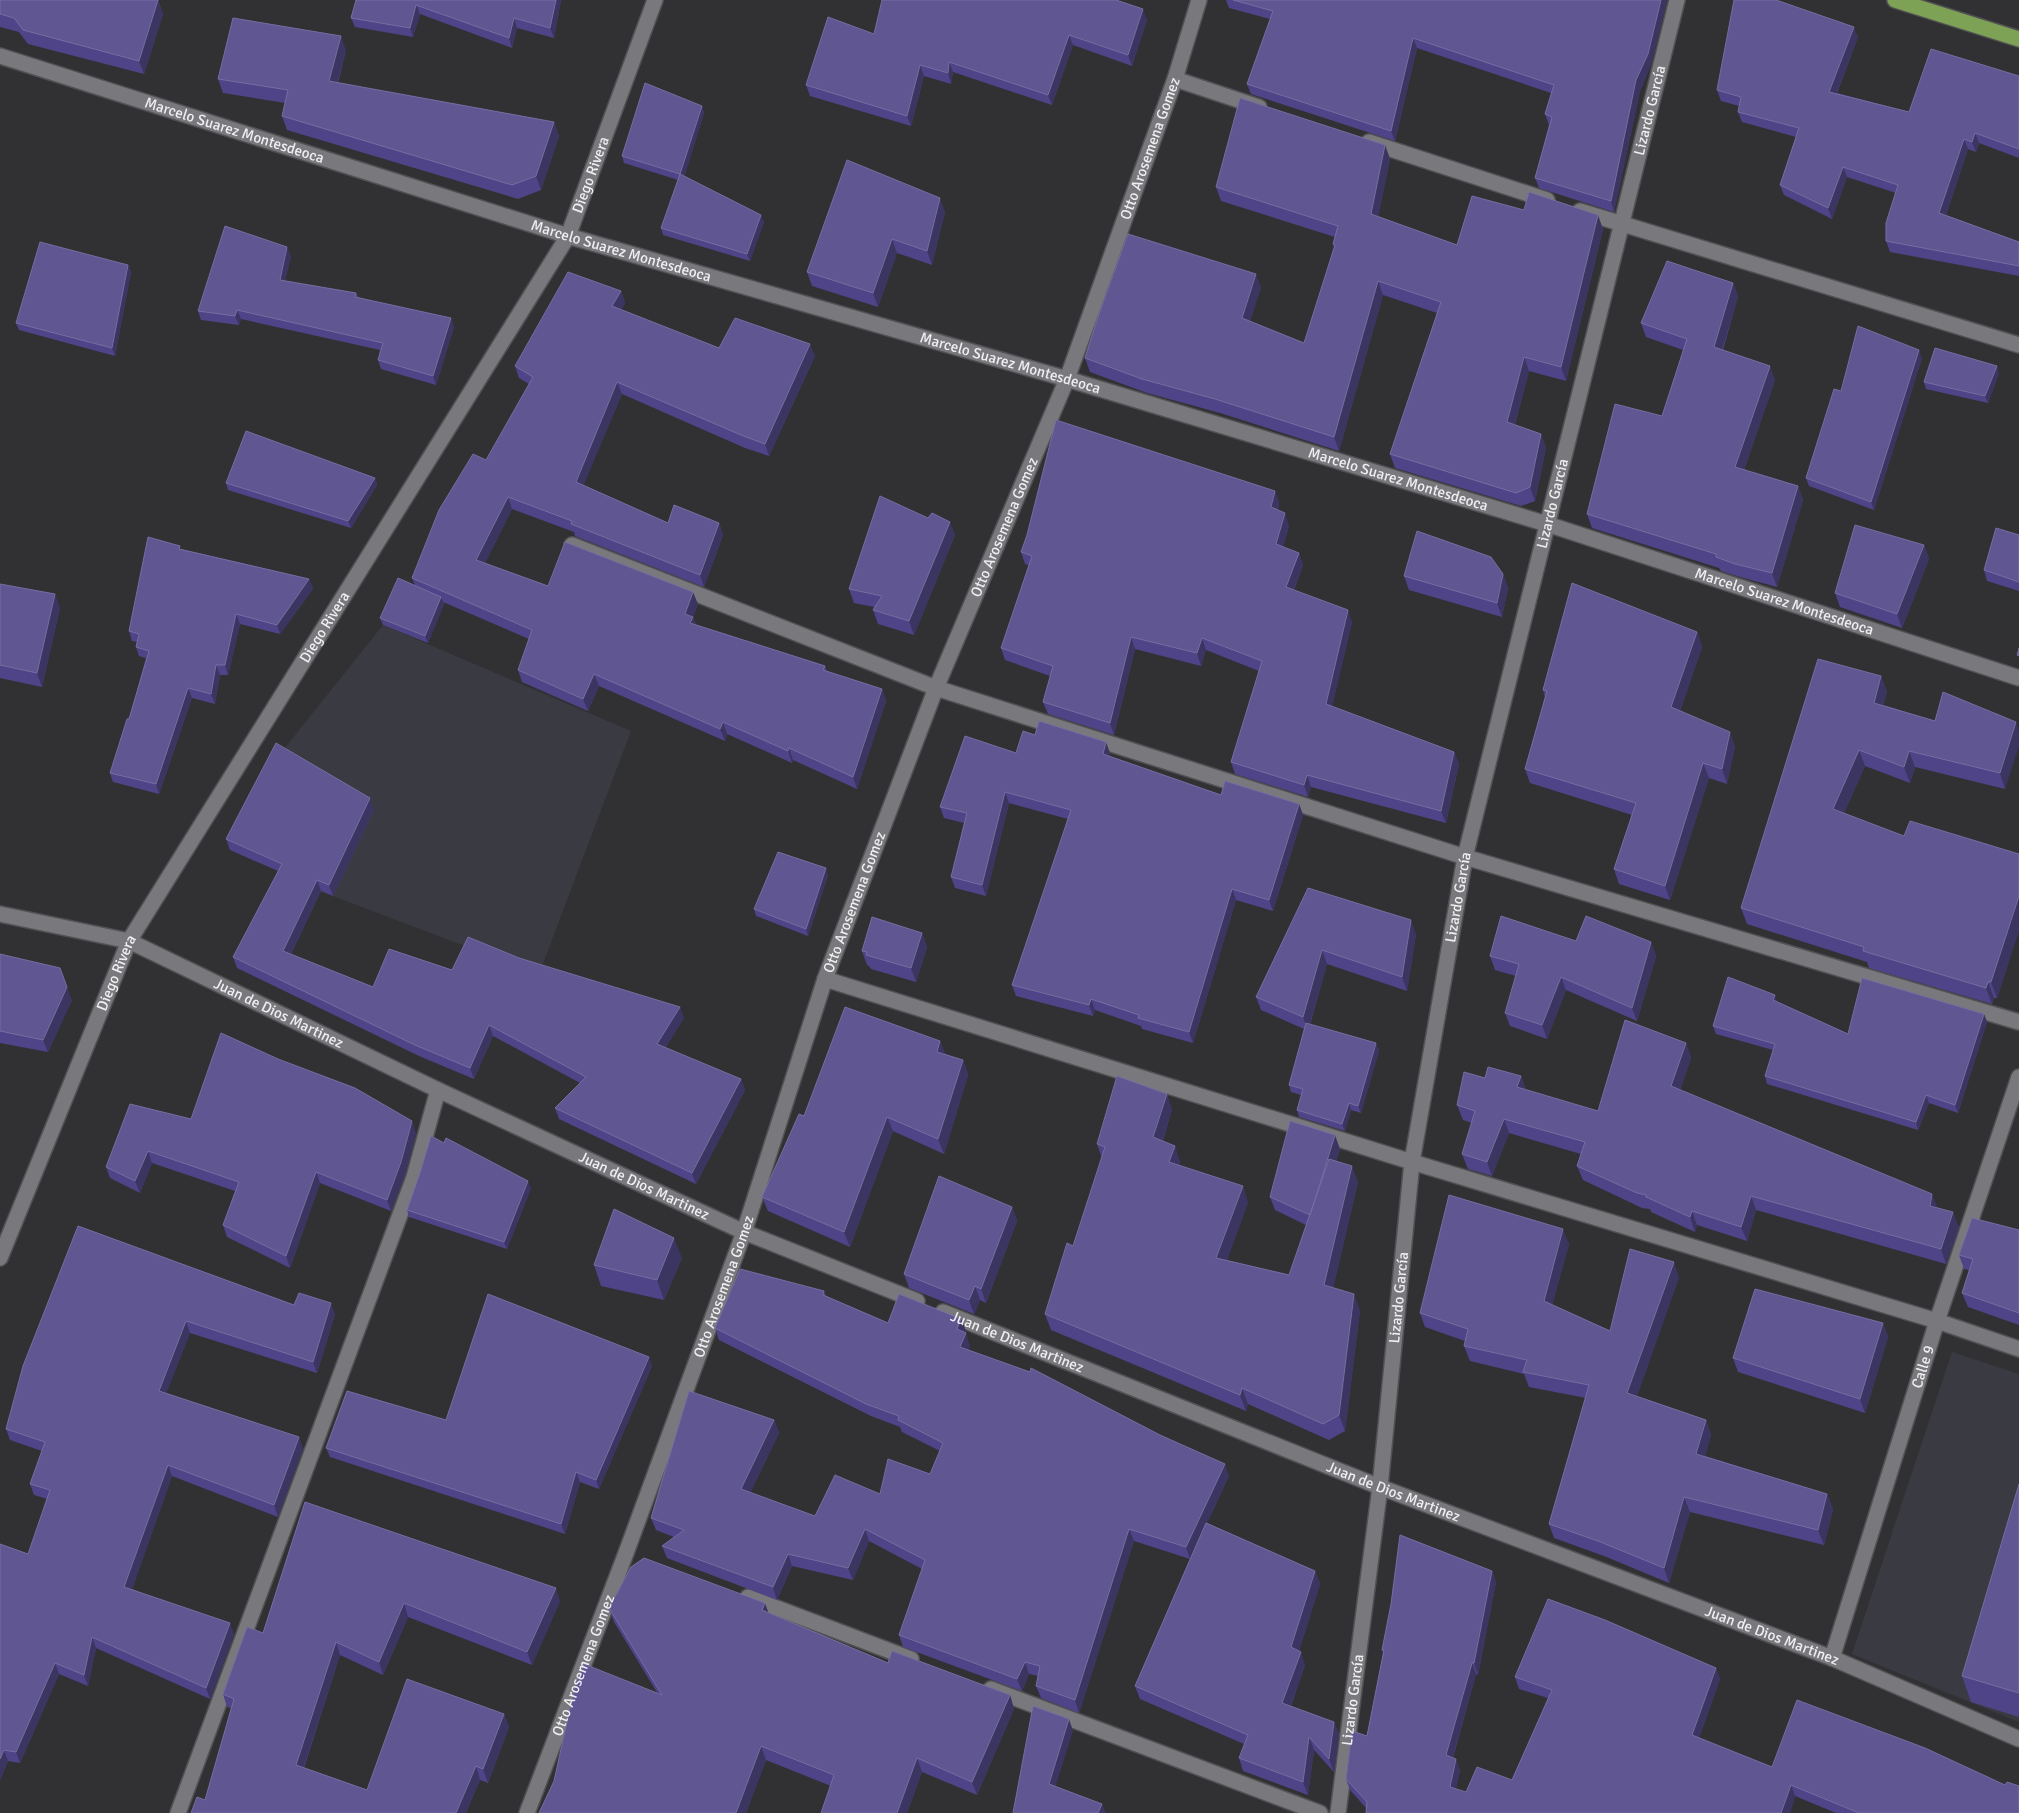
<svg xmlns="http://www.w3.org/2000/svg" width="2019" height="1813" font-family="Signika,sans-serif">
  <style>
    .built { fill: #3a3a43 }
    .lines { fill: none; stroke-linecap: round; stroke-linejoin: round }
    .street-casing { stroke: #515153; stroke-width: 18 }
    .primary-casing { stroke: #515153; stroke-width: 18 }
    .street { stroke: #79797d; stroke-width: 15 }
    .primary { stroke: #7da256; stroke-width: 15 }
    .wall { fill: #4e4487 }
    .shaded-wall { fill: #3b3561 }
    .building { fill: #5f5692; stroke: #766ea1 }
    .labels { text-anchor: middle; stroke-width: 4.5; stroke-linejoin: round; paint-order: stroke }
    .street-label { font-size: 15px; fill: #efeff1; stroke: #313134 }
  </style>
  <rect width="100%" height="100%" fill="#313134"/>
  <path class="built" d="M383,625L631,731L539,974L333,896L280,754Z
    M1952,1352L2019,1374V1722L1852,1654Z"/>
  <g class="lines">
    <defs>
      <g id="street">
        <path id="s1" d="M0,56L568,236L1067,379L1547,524L2019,678"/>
        <path d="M1175,79L1259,107"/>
        <path d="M1369,142L1547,200"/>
        <path d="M1580,211L2019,345"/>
        <path d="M572,545L936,688L1465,857L2019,1022"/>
        <path id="s2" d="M0,914L129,941L438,1090L744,1232L917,1301"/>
        <path d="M825,979L1412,1162L1937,1321L2019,1349"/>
        <path id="s3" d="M0,1258L129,941L568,236L655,0"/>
        <path id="s4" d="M943,1312L1380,1487L1832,1658L2019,1739"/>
        <path d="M748,1597L911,1659"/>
        <path id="s5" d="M1832,1658L1937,1321L2019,1077"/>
        <path d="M991,1689L1320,1813"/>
        <path d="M178,1813L414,1177L438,1090"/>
        <path id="s6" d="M527,1813L626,1553L744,1232L825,979L936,688L1067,379L1175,79L1199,0"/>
        <path id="s7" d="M1338,1813L1380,1487L1412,1162L1465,857L1677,0"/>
      </g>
      <path id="primary" d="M1895,0L2019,39"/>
    </defs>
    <use href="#street" class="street-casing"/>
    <use href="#primary" class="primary-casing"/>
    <use href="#street" class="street"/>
    <use href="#primary" class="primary"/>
  </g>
  <path class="wall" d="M0,0H158L163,14L144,74L28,44L19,32L0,27Z
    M356,0H561L554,38L517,28L512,48L420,14L413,37L355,27L351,18Z
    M1226,0H1667L1651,64L1640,91L1614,212L1539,188L1535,178L1549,125L1545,114L1551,93L1417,48L1395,141L1251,94L1247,84L1270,19L1229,8Z
    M1147,20L1132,66L1073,45L1052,105L953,72L951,84L924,76L911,126L810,96L806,85L874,34Z
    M1858,37L1837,93L1909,112L2019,76V158L1979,143L1976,152L1968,149L1946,215L2019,242V276L1890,252L1886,241L1896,193L1847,177L1832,219L1784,195L1780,185L1796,137L1742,122L1738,112L1739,106L1721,101L1717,90Z
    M346,50L338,83L554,122L559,136L541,190L518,199L287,130L282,116L285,103L223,93L218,79Z
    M702,106L704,113L684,177L764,222L750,261L663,235L661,228L678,180L624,163L622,156Z
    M1385,145L1390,159L1378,217L1457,245L1524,210L1603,229L1566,381L1529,371L1515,425L1541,434L1546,448L1535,501L1521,506L1395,468L1390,454L1437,313L1383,295L1339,451L1220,413L1147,393L1090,372L1085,358L1261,287L1250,321L1304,343L1334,247L1333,244L1335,237L1221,201L1216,187Z
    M945,212L932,265L897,253L878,307L812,286L807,272Z
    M291,256L285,281L356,293L358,297L454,327L436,385L381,369L378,360L380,350L241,319L239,325L201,320L198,311Z
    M128,265L131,272L115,356L19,330L16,323Z
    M1733,283L1738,296L1723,350L1775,380L1744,470L1798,486L1803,500L1777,587L1740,577L1721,571L1719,568L1592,528L1587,514L1662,416L1683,350L1646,337L1641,323Z
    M621,291L625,303L621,310L719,348L815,356L769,456L745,448L622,394L583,485L668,523H719L723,535L704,587L575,536L574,532L512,509L485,563L548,586L698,604L693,617L696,625L825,666L827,672L882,689L886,701L857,789L793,760L792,763L727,734L725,741L599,686L588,711L522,682L518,670L529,639L443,602L444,604L428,643L383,625L380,618L415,585L412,578L486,460L529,384L519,378L515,366Z
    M1922,358L1874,510L1809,486L1806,478L1841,391Z
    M1999,373L1988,403L1926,389L1924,382Z
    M375,478L377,485L351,528L228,490L226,483Z
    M1275,491L1279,503L1278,510L1289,526L1283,547L1299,553L1303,565L1294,590L1352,622L1332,706L1454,752L1459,764L1446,823L1311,787L1308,797L1235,774L1231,762L1259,671L1206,650L1201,666L1135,649L1114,735L1048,714L1043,702L1050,676L1005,660L1001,648L1029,565L1025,564L1021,552Z
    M955,535L914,635L878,624L873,610L874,607L854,603L849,589Z
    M2019,535V591L1987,581L1984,570Z
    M1924,545L1929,559L1902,628L1840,607L1835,593Z
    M181,549L309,579L313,589L280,634L240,624L228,675H220L215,704L192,698L159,794L113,782L110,773L129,719L146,658L139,656L136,647L137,642L132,641L129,631Z
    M1503,574L1508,588L1502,617L1409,590L1404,576Z
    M0,584L60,608L42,687L0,678Z
    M1697,632L1702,647L1680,711L1735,746L1727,784L1709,778L1670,900L1619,884L1614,869L1632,815L1530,783L1525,769L1545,697L1543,690Z
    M1881,676L1887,692L1883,705L1935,721L2016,722L2005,789L1915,767L1910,783L1865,766L1844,813L1904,836L2019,854V930L1997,998H1994L1992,1004L1869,968L1867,962L1747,924L1741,908Z
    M1016,753H1110L1109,756L1221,795L1299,804L1303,815L1273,911L1236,900L1193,1043L1142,1029L1141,1026L1095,1010L1093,1016L1016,996L1012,985L1068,819L1009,803L986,896L955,888L951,877L964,823L944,818L940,807Z
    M374,810L333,896L321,891L291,954L373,987L452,970L519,958L684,1018L665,1048L741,1079L745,1090L696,1184L559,1119L555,1108L580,1083L493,1036L474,1079L419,1056L237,968L233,957L278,871L230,850L226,839Z
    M828,875L808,936L756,916L754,909Z
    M1308,888L1416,934L1407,991L1327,964L1310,1025L1379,1050L1361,1113L1351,1110L1345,1131L1299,1117L1297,1110L1301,1095L1291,1092L1289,1085L1304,1029L1261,1010L1256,997Z
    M922,933L927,947L916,982L871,969L869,966L867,965L862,951Z
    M1576,941L1651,942L1656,956L1637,1021L1566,990L1547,1039L1510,1026L1505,1013L1516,976L1495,970L1490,956Z
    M0,954L72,1000L48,1052L0,1043Z
    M1778,1002L1848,1034L1984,1014L1987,1022L1958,1113L1929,1103L1918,1130L1767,1084L1765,1076L1773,1050L1716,1034L1713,1026Z
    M940,1041L945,1054L963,1060L968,1075L944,1154L893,1131L850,1247L768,1211L762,1197L804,1116Z
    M1686,1043L1691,1058L1680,1090L1937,1208L1959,1227L1946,1264L1756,1210L1747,1241L1697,1225L1695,1232L1651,1212L1650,1209L1642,1208L1583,1180L1577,1166L1581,1154L1509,1133L1492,1176L1468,1169L1462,1154L1472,1123L1463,1120L1457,1105L1485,1078L1521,1076L1526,1090L1598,1111Z
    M1172,1109L1163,1141L1180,1161L1179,1166L1248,1202L1227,1260L1289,1275L1306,1225L1275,1210L1270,1197L1340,1149L1336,1161L1358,1182L1333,1288L1360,1310L1345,1431L1329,1440L1248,1404L1246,1411L1051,1330L1045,1314L1073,1246L1102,1158L1097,1144Z
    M191,1119L416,1133L405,1174L391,1211L320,1183L290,1268L227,1237L223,1225L235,1191L152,1163L140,1193L110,1178L106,1167Z
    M444,1143L531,1188L507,1249L409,1217L407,1210Z
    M1012,1207L1017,1221L986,1303L980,1300L974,1314L909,1288L904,1274Z
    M78,1226L294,1305L335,1314L317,1373L190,1333L166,1393L303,1448L278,1517L172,1476L132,1589L234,1634L210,1699L96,1648L88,1686L59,1674L20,1763L8,1761L0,1780V1544L28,1554L47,1499L34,1495L30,1484L42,1451L10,1440L6,1429Z
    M2019,1230V1325L1968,1307L1962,1293L1969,1270L1964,1269L1959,1255Z
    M1569,1244L1552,1305L1610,1331L1679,1277L1637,1396L1706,1420L1711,1435L1705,1456L1827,1494L1833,1509L1824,1545L1690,1512L1669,1583L1604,1556L1554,1538L1549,1524L1586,1398L1529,1387L1524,1374L1470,1361L1464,1346L1465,1341L1425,1327L1420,1313Z
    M682,1258L664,1300L601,1286L594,1265Z
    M824,1291L826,1296L888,1323L961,1319L966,1331L965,1333L970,1346L968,1350L1229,1476L1207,1523L1315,1571L1320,1584L1299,1651L1305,1665L1291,1706L1334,1722L1339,1735L1334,1772L1314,1750L1308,1795L1243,1771L1239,1758L1244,1744L1140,1699L1135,1686L1190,1559L1134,1541L1079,1713L1041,1698L1036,1686L1038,1676L1029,1674L1022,1691L903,1647L899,1635L922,1569L869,1541L853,1580L792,1566L777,1600L667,1558L662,1546L674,1537L656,1530L651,1518L774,1420L779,1433L750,1493L815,1516L880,1494L930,1474L940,1451L902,1432L900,1427L871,1416L719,1340L715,1328Z
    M1883,1323L1888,1337L1865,1413L1738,1372L1733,1358Z
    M652,1366L599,1489L580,1482L565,1534L330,1457L326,1448L446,1420Z
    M2019,1484V1717L1971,1702L1962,1676Z
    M305,1502L560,1601L532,1665L408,1617L383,1675L340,1655L304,1768L367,1790L504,1714L509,1727L488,1783L480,1780L466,1813L205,1800L231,1708L227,1707L223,1694L263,1633Z
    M1492,1571L1496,1582L1478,1675L1476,1674L1453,1758L1460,1770L1456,1789L1466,1792L1512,1780L1548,1698L1519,1689L1515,1677L1716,1668L1720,1679L1699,1738L1772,1767L2019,1813H1836L1795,1796L1790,1813H1366V1808L1350,1790L1346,1779L1367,1736L1383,1653L1382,1650Z
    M609,1608L768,1613L888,1663L1010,1695L1014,1709L977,1795L922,1772L907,1813H821L831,1786L766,1760L746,1813H539L554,1781L658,1694L614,1622Z"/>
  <path class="shaded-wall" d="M158,0L163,14L144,74L139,61Z
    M556,0H561L554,38L550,28Z
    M1661,0H1667L1651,64L1640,91L1614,212L1611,201L1636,80Z
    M416,5L420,14L413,37L410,28Z
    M1143,9L1147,20L1132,66L1128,55Z
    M514,18L517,28L512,48L509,38Z
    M1854,27L1858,37L1833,102L1829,92Z
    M1069,35L1073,45L1052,105L1048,95Z
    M341,36L346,50L334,95L329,81Z
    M1413,38L1417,48L1395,141L1391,131Z
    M949,62L953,72L951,84L948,73Z
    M920,65L924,76L911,126L907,116Z
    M702,106L704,113L683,182L680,174Z
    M554,122L559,136L541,190L536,176Z
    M1975,133L1979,143L1976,152L1972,142Z
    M1964,139L1968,149L1943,223L1939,213Z
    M1385,145L1390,159L1376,228L1371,214Z
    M1843,167L1847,177L1832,219L1828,208Z
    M940,198L945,212L932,265L927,251Z
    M761,215L764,222L750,261L747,254Z
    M1598,215L1603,229L1566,381L1561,367Z
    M892,239L897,253L878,307L873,293Z
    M287,247L291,256L283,289L280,280Z
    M128,265L131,272L115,356L112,348Z
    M1256,274L1261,287L1247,332L1242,318Z
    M1378,281L1383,295L1339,451L1334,437Z
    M1733,283L1738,296L1719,360L1714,347Z
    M621,291L625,303L617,318L612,306Z
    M237,310L241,319L239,325L235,316Z
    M451,318L454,327L436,385L433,376Z
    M810,344L815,356L769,456L765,444Z
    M1919,350L1922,358L1874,510L1871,502Z
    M1524,357L1529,371L1512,436L1507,422Z
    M1770,366L1775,380L1740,481L1735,467Z
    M1997,366L1999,373L1988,403L1985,396Z
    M617,382L622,394L580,494L576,482Z
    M1541,434L1546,448L1535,501L1530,487Z
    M375,478L377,485L351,528L348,521Z
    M1798,486L1803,500L1777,587L1772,573Z
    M1275,491L1279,503L1275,519L1271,507Z
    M508,497L512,509L481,572L476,560Z
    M1285,513L1289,526L1281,556L1276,544Z
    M950,522L955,535L914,635L909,621Z
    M719,523L723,535L704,587L700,575Z
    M1924,545L1929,559L1902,628L1897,614Z
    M1299,553L1303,565L1290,599L1286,587Z
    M1503,574L1508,588L1502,617L1497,603Z
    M309,579L313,589L280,634L277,625Z
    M693,592L698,604L693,617L697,629L694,635L685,614Z
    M55,594L60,608L42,687L37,673Z
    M441,597L444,604L428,643L425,636Z
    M1348,610L1352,622L1330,716L1326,704Z
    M236,614L240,624L228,675L225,665Z
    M1697,632L1702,647L1676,722L1671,707Z
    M1131,637L1135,649L1114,735L1110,723Z
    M1202,638L1206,650L1201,666L1197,653Z
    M216,665L220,675L215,704L211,694Z
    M594,674L599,686L588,711L583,699Z
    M1881,676L1887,692L1880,719L1874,703Z
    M188,688L192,698L159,794L156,784Z
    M882,689L886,701L857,789L853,777Z
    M723,722L727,734L725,741L720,729Z
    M2016,722L2019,731V746L2005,789L2000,773Z
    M1730,732L1735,746L1727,784L1722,769Z
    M1106,742L1110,753L1107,765L1103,754Z
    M789,748L793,760L792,763L788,751Z
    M1859,750L1865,766L1839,825L1833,809Z
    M1909,751L1915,767L1910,783L1904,767Z
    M1454,752L1459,764L1446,823L1441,811Z
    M1703,763L1709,778L1670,900L1665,886Z
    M1307,775L1311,787L1308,797L1304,785Z
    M1005,792L1009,803L986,896L982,885Z
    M370,798L374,810L333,896L329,885Z
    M1299,804L1303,815L1273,911L1269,900Z
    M826,868L828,875L808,936L806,929Z
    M317,880L321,891L287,962L283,951Z
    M1232,889L1236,900L1193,1043L1189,1032Z
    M2019,896V930L1997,998L1991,982Z
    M1411,920L1416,934L1407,991L1402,977Z
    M922,933L927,947L916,982L911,968Z
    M1651,942L1656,956L1637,1021L1632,1008Z
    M1322,950L1327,964L1308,1030L1303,1017Z
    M1561,977L1566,990L1547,1039L1542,1025Z
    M1988,982L1994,998L1992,1004L1986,988Z
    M67,987L72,1000L48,1052L43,1040Z
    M1775,995L1778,1003L1773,1000Z
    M1091,999L1095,1010L1093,1016L1089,1005Z
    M680,1007L684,1018L661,1055L657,1044Z
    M1984,1014L1987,1022L1958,1113L1955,1105Z
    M489,1025L493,1036L474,1079L470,1068Z
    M940,1041L945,1055L937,1052Z
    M1376,1043L1379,1050L1361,1113L1358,1106Z
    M1686,1043L1691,1058L1676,1101L1671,1086Z
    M963,1060L968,1075L944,1154L938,1139Z
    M1521,1076L1526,1090L1517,1087Z
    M741,1079L745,1090L696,1184L692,1173Z
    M1167,1094L1172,1109L1159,1153L1153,1137Z
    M1926,1095L1929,1103L1918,1130L1916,1122Z
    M1349,1103L1351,1110L1345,1131L1342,1124Z
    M887,1117L893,1131L850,1247L844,1232Z
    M1504,1119L1509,1133L1492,1176L1487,1162Z
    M412,1121L416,1133L405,1174L391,1211L387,1200Z
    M1335,1135L1340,1149L1316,1229L1311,1215Z
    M1175,1146L1180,1161L1175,1178L1169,1162Z
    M148,1151L152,1163L140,1193L135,1181Z
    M1352,1166L1358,1182L1330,1301L1324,1285Z
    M316,1172L320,1183L290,1268L286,1256Z
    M528,1181L531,1188L507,1249L504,1242Z
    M1243,1186L1248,1202L1222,1274L1216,1258Z
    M1932,1194L1938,1209L1930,1206Z
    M1751,1196L1756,1210L1747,1241L1741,1227Z
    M1012,1207L1017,1221L986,1303L981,1289Z
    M1692,1211L1697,1225L1695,1232L1690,1217Z
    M1953,1212L1959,1227L1946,1264L1941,1249Z
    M1563,1229L1569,1244L1549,1316L1544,1301Z
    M674,1238L682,1258L664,1300L657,1280Z
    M1674,1262L1679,1277L1633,1408L1627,1393Z
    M975,1286L980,1300L974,1314L969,1300Z
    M1354,1294L1360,1310L1345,1431L1339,1415Z
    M331,1303L335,1314L317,1373L313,1362Z
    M961,1319L966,1331L961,1341L957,1329Z
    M186,1321L190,1333L163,1402L159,1391Z
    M1883,1323L1888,1337L1865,1413L1860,1399Z
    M966,1333L970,1346L965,1360L960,1347Z
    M649,1357L652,1366L599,1489L596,1480Z
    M1242,1388L1248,1404L1246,1411L1240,1395Z
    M774,1420L779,1433L746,1502L741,1489Z
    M1706,1420L1711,1435L1702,1469L1696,1454Z
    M299,1437L303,1448L278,1517L274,1505Z
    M1225,1464L1229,1476L1190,1559L1186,1547Z
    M168,1465L172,1476L129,1598L124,1587Z
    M576,1472L580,1482L565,1534L561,1524Z
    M1827,1494L1833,1509L1824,1545L1818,1530Z
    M1684,1497L1690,1512L1669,1583L1664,1568Z
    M865,1529L869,1541L853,1580L848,1568Z
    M1129,1529L1134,1541L1079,1713L1075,1700Z
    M788,1554L792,1566L777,1600L773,1587Z
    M1315,1571L1320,1584L1296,1660L1291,1647Z
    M1492,1571L1496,1582L1478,1675L1474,1663Z
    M556,1588L560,1601L532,1665L527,1652Z
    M404,1603L408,1617L383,1675L379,1662Z
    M765,1603L770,1617L762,1610Z
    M230,1623L234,1634L210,1699L206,1688Z
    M92,1637L96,1648L88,1686L84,1675Z
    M336,1642L340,1655L300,1778L296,1765Z
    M1301,1652L1305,1665L1287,1716L1282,1703Z
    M1025,1662L1029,1674L1022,1691L1017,1679Z
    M55,1663L59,1674L20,1763L16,1752Z
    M1472,1663L1476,1674L1450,1767L1446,1755Z
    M1716,1668L1720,1679L1696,1746L1692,1735Z
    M1010,1695L1014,1709L977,1795L972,1782Z
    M504,1714L509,1727L488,1783L483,1769Z
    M1069,1719L1073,1731L1053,1795L1049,1784Z
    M1334,1722L1339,1735L1334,1772L1329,1759Z
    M1309,1737L1314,1750L1308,1795L1303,1782Z
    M761,1746L766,1760L746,1813H736Z
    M4,1750L8,1761L0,1780V1759Z
    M917,1758L922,1772L907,1813H897Z
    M1456,1759L1460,1770L1454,1798L1450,1787Z
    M476,1766L480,1780L466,1813H456Z
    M1791,1785L1795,1796L1790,1813H1781Z
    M1102,1804L1106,1813H1098Z"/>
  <path class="building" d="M0,0H158L139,61L23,30L14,18L0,14Z
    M356,0H556L550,28L514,18L509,38L416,5L410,28L351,18Z
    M882,0H1116L1143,9L1128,55L1069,35L1048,95L949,62L948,73L920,65L907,116L806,85L828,17L874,34Z
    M1233,0H1661L1648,54L1636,80L1611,201L1535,178L1552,117L1545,114L1554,85L1413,38L1391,131L1247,84L1273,11Z
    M1734,0H1776L1854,27L1829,92L1909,112L1931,49L2019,76V149L1975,133L1972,142L1964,139L1939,213L2019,242V266L1886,241V223L1898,185L1843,167L1828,208L1780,185L1799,128L1738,112L1741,97L1717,90Z
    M233,18L341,36L329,81L554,122L536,176L512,185L282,116L288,90L218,79Z
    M645,83L702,106L680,174L622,156Z
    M1240,98L1385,145L1371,214L1457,245L1472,196L1524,210L1529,192L1598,215L1561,367L1524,357L1507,422L1541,434L1530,487L1516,493L1390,454L1441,302L1378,281L1334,437L1215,399L1142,379L1085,358L1100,311L1128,234L1256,274L1242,318L1304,343L1335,245L1333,244L1338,226L1216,187Z
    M847,160L940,198L927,251L892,239L873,293L807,272Z
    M680,174L761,215L747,254L661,228Z
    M225,226L287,247L280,280L356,293L355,297L451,318L433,376L378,360L383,343L237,310L235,316L198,311Z
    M40,242L128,265L112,348L16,323Z
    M1667,261L1733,283L1714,347L1770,366L1735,467L1798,486L1772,573L1735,564L1716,557V554L1587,514L1615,404L1662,416L1687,339L1641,323Z
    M568,272L621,291L612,306L719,348L735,318L810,344L765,444L741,435L617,382L576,482L668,523L674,505L719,523L700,575L571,524L572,521L508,497L476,560L548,586L565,542L693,592L685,614L693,617L690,623L825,666L823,670L882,689L853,777L789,748L788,751L723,722L720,729L594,674L583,699L518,670L532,630L412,578L439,510L473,454L486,460L533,377L515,366Z
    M1858,326L1919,350L1871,502L1806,478L1834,389L1841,391Z
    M1935,348L1997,366L1985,396L1924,382Z
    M1056,420L1275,491L1271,507L1285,513L1276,544L1299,553L1286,587L1348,610L1326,704L1454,752L1441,811L1307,775L1304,785L1231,762L1262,661L1202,638L1197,653L1131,637L1110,723L1043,702L1053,666L1001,648L1032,556L1021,552L1027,535Z
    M246,431L375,478L348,521L226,483Z
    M880,496L928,518L932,513L950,522L909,621L873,610L882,596L849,589Z
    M1855,525L1924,545L1897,614L1835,593Z
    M1996,528L2019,535V582L1984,570Z
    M1417,531L1491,557L1503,574L1497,603L1404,576Z
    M148,537L180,546L179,549L309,579L277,625L236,614L225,665H216L211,694L188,688L156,784L110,773L127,719H129L149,651L136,647L139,634L129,631Z
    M398,578L441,597L425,636L380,618Z
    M1572,583L1697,632L1671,707L1730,732L1722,769L1703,763L1665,886L1614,869L1636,803L1525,769L1547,691L1543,690Z
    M0,584L55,594L37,673L0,665Z
    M2019,648V656L2017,655Z
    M1818,659L1881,676L1874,703L1935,721L1943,692L2016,722L2000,773L1909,751L1904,767L1859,750L1833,809L1904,836L1910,821L2019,854V896L1991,982H1988L1986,988L1863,951L1864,947L1741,908Z
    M1039,721L1106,742L1103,754L1221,795L1225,781L1299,804L1269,900L1232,889L1189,1032L1138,1018L1139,1015L1091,999L1089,1005L1012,985L1071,810L1005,792L982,885L951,877L967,813L940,807L965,736L1016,753L1023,731L1035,735Z
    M276,743L370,798L329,885L317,880L283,951L373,987L389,949L452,970L468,937L519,958L680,1007L657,1044L741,1079L692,1173L555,1108L586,1077L489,1025L470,1068L415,1045L233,957L282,864L226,839Z
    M778,852L826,868L806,929L754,909Z
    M1308,888L1411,920L1402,977L1322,950L1303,1017L1256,997Z
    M1501,916L1576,941L1586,916L1651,942L1632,1008L1561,977L1542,1025L1505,1013L1519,964L1490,956Z
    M872,917L922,933L911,968L866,955L867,952L862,951Z
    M0,954L60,968L67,987L43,1040L0,1031Z
    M1728,977L1775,995L1773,1000L1848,1034L1862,978L1984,1014L1955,1105L1926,1095L1916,1122L1765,1076L1775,1044L1713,1026Z
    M845,1007L940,1041L937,1052L963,1060L938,1139L887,1117L844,1232L762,1197L799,1114L804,1116Z
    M1625,1020L1686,1043L1671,1086L1932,1194L1930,1206L1953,1212L1941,1249L1751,1196L1741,1227L1692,1211L1690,1217L1646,1197V1195L1637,1193L1577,1166L1585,1142L1504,1119L1487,1162L1462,1154L1475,1111L1457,1105L1464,1072L1485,1078L1488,1067L1521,1076L1517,1087L1598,1111Z
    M1306,1023L1376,1043L1358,1106L1349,1103L1342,1124L1297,1110L1303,1089L1289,1085Z
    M221,1033L278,1059L355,1088L412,1121L401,1162L387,1200L316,1172L286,1256L223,1225L239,1182L148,1151L135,1181L106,1167L130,1104L191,1119Z
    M1117,1076L1167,1094L1153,1137L1175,1146L1169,1162L1243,1186L1216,1258L1289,1275L1329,1159L1352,1166L1324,1285L1354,1294L1339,1415L1323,1424L1242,1388L1240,1395L1045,1314L1067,1243L1073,1246L1105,1147L1097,1144Z
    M1290,1121L1335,1135L1319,1187L1310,1215L1270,1197Z
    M431,1136L444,1143L446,1138L528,1181L504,1242L407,1210L420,1173Z
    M939,1176L1012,1207L981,1289L975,1286L969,1300L904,1274Z
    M1449,1195L1563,1229L1544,1301L1610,1331L1630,1249L1674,1262L1627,1393L1706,1420L1696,1454L1827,1494L1818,1530L1684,1497L1664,1568L1598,1541L1549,1524L1589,1385L1523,1372L1527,1360L1464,1346L1468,1329L1420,1313Z
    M614,1209L674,1238L657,1280L594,1265Z
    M1972,1218L2019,1230V1313L1962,1293L1973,1259L1959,1255Z
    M78,1226L294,1305L299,1293L331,1303L313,1362L186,1321L159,1391L299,1437L274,1505L168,1465L124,1587L230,1623L206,1688L92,1637L84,1675L55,1663L16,1752L4,1750L0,1759V1544L28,1554L50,1490L30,1484L45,1442L6,1429L23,1366Z
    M740,1269L824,1291L823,1295L888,1323L899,1294L961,1319L957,1329L966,1333L960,1347L1030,1372L1031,1368L1160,1435L1225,1464L1186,1547L1129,1529L1075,1700L1036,1686L1040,1666L1025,1662L1017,1679L899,1635L925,1560L865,1529L848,1568L788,1554L773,1587L662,1546L684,1530L651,1518L689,1391L774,1420L741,1489L815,1516L835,1475L880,1494L888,1459L930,1474L943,1443L898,1420L899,1416L866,1404L715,1328Z
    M1755,1289L1883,1323L1860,1399L1733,1358Z
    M488,1294L649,1357L596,1480L576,1472L561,1524L326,1448L347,1391L446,1420Z
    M2019,1484V1693L1962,1676Z
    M305,1502L556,1588L527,1652L404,1603L379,1662L336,1642L296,1765L367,1790L407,1679L504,1714L483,1769L476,1766L456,1813H191L197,1797L205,1800L234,1699L223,1694L247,1627L263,1633Z
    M1206,1523L1315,1571L1291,1647L1301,1652L1282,1703L1334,1722L1329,1759L1309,1737L1303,1782L1239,1758L1248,1735L1135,1686Z
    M1400,1535L1492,1571L1474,1663H1472L1446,1755L1456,1759L1450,1787L1466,1792L1477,1767L1512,1780L1552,1690L1515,1677L1548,1599L1605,1620L1716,1668L1692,1735L1772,1767L1797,1700L1925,1748L2005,1785L2007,1782L2019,1786V1813H1859L1791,1785L1781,1813H1366L1367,1802L1346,1779L1352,1731L1367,1736L1384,1650H1382L1391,1604Z
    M644,1558L765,1603L762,1610L888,1663L892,1651L1010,1695L972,1782L917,1758L897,1813H821L834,1775L761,1746L736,1813H539L554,1781L575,1686L584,1664L662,1695L609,1608L631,1567Z
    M1033,1706L1069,1719L1049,1784L1102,1804L1098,1813H1013Z"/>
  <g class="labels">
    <g class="street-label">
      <text dy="5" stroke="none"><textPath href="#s7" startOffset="1734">Lizardo García</textPath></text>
      <text dy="5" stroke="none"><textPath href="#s1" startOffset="246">Marcelo Suarez Montesdeoca</textPath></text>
      <text dy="5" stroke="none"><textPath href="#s6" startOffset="1778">Otto Arosemena Gomez</textPath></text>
      <text dy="5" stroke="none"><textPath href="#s3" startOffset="1238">Diego Rivera</textPath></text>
      <text dy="5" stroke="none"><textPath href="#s1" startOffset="651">Marcelo Suarez Montesdeoca</textPath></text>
      <text dy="5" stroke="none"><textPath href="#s1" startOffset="1056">Marcelo Suarez Montesdeoca</textPath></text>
      <text dy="5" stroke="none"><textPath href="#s1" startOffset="1461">Marcelo Suarez Montesdeoca</textPath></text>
      <text dy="5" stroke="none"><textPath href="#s7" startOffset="1329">Lizardo García</textPath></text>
      <text dy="5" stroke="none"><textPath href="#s6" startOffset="1372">Otto Arosemena Gomez</textPath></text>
      <text dy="5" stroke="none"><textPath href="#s1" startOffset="1866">Marcelo Suarez Montesdeoca</textPath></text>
      <text dy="5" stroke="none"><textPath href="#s3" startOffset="712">Diego Rivera</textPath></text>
      <text dy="5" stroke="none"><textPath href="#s7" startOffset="924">Lizardo García</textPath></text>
      <text dy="5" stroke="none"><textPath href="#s6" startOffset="968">Otto Arosemena Gomez</textPath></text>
      <text dy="5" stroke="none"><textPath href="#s3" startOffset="308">Diego Rivera</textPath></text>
      <text dy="5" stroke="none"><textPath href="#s2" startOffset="298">Juan de Dios Martinez</textPath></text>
      <text dy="5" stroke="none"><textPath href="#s2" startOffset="702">Juan de Dios Martinez</textPath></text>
      <text dy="5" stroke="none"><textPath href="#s6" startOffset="562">Otto Arosemena Gomez</textPath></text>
      <text dy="5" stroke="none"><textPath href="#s7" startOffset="519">Lizardo García</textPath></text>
      <text dy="5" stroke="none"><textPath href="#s4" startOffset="80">Juan de Dios Martinez</textPath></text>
      <text dy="5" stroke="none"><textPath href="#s5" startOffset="305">Calle 9</textPath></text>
      <text dy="5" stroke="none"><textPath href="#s4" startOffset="485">Juan de Dios Martinez</textPath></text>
      <text dy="5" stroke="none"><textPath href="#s4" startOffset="890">Juan de Dios Martinez</textPath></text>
      <text dy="5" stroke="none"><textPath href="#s6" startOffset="158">Otto Arosemena Gomez</textPath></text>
      <text dy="5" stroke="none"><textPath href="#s7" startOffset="114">Lizardo García</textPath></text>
    </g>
  </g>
</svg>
